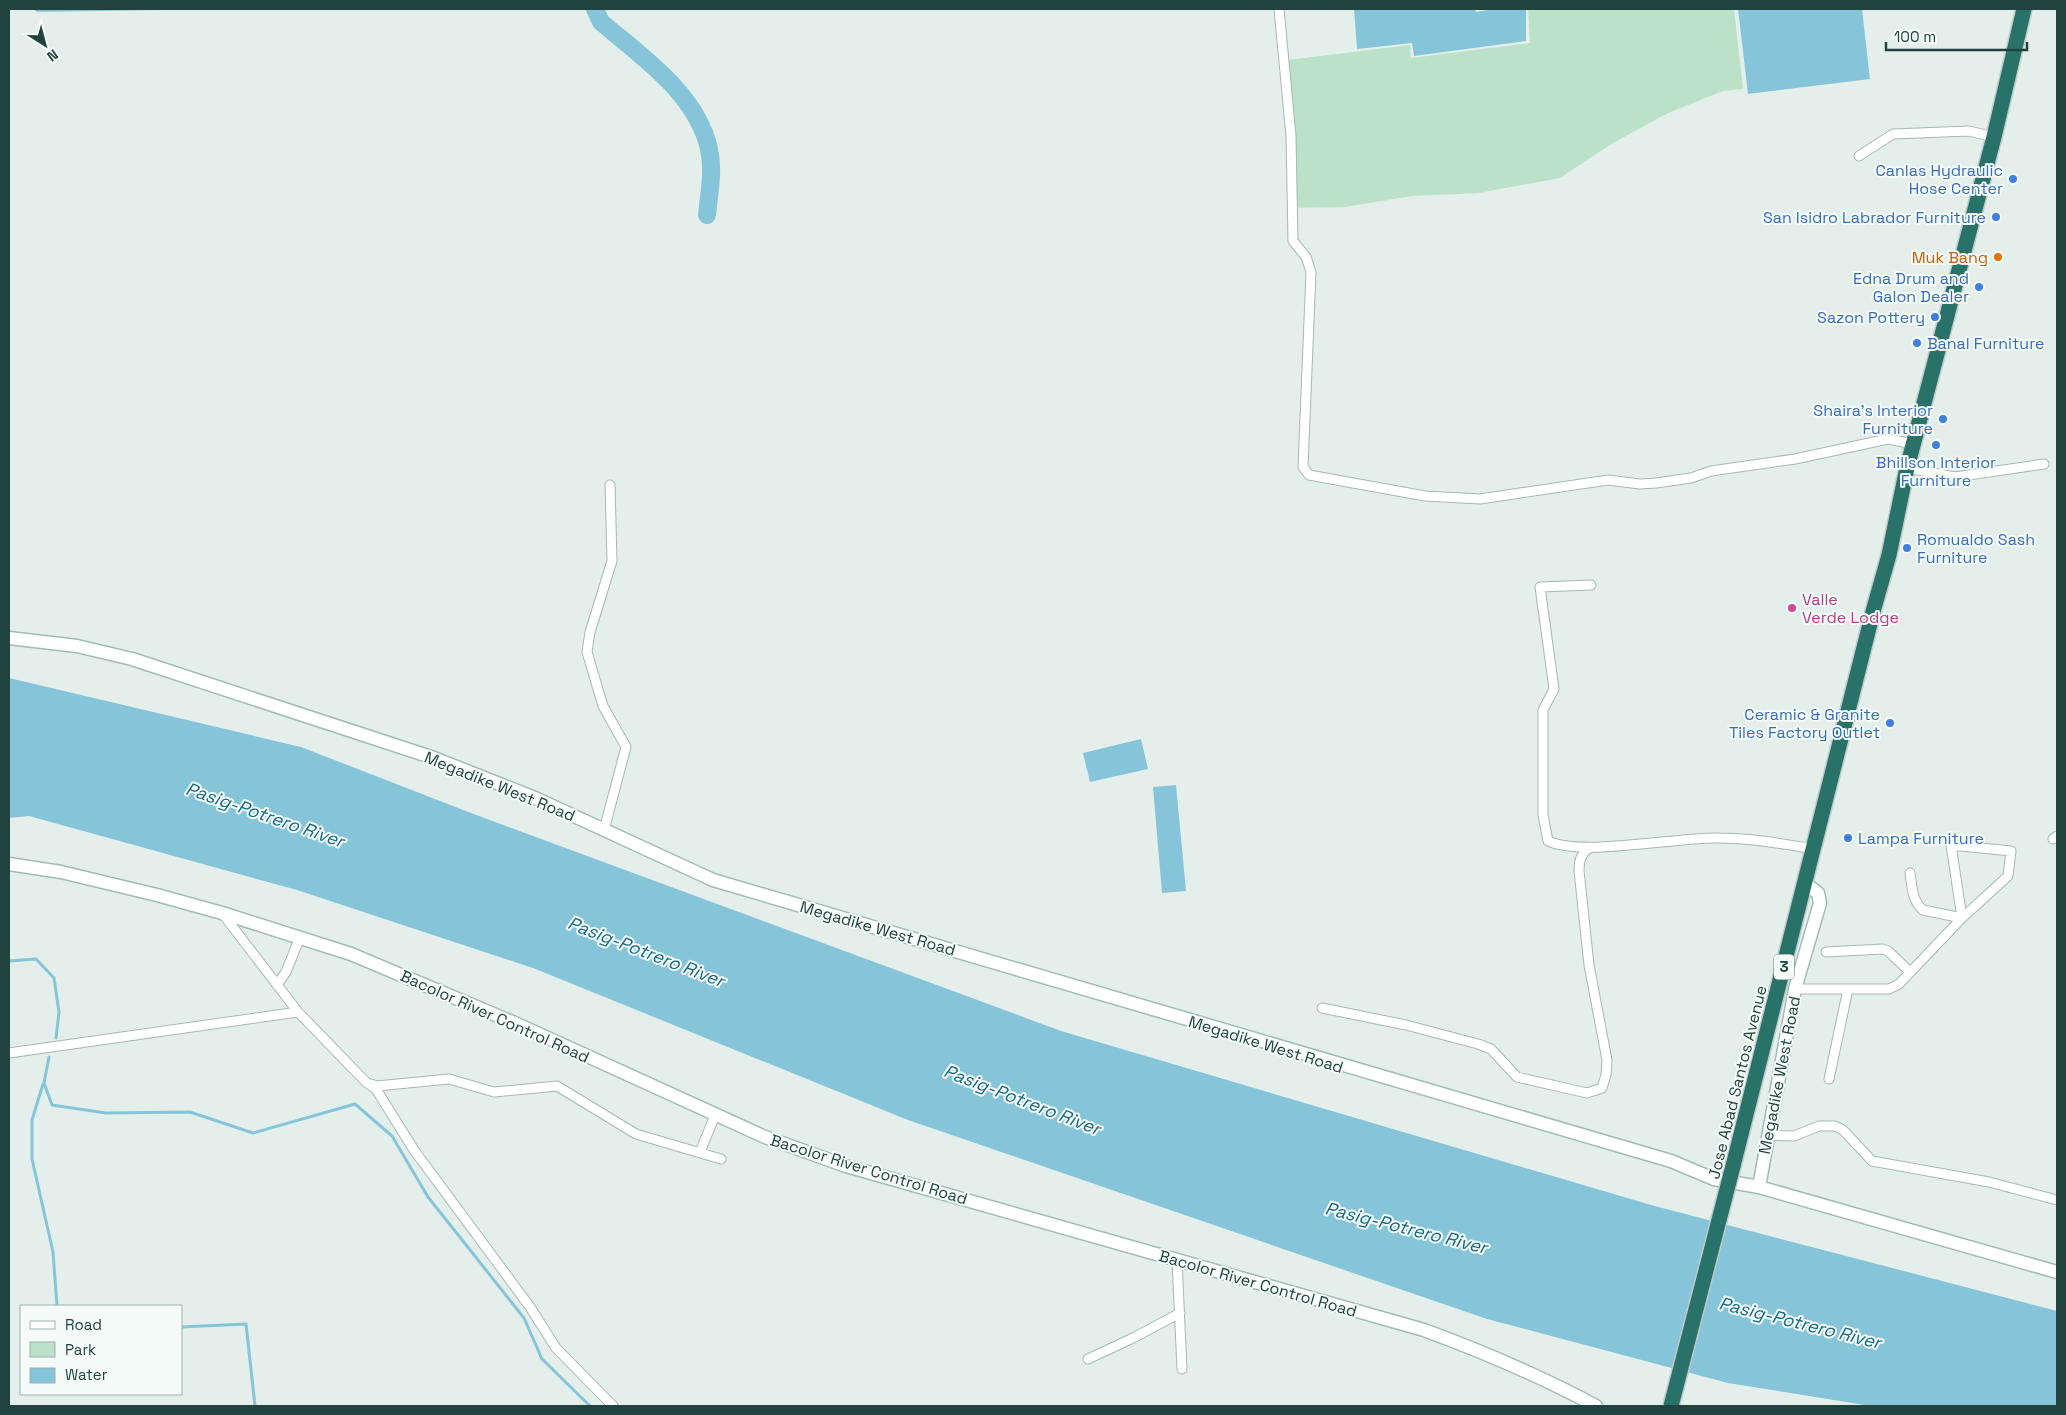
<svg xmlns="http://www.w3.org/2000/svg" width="2066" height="1415" font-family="'Space Grotesk',sans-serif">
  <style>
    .green { fill: #bbe2c9 }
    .water { fill: #86c5d9 }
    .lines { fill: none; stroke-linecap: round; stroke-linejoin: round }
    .stream { stroke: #86c5d9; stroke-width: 3 }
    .river { stroke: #86c5d9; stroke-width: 18 }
    .street-casing { stroke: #a6b8b3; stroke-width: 11 }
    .secondary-casing { stroke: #a1bcb5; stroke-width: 15 }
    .highway-casing { stroke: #c1cac9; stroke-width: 18 }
    .street { stroke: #fff; stroke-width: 9 }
    .secondary { stroke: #fff; stroke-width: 12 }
    .highway { stroke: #29726a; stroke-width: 15 }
    .highway-bridge-casing { stroke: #c1cac9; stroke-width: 18; stroke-linecap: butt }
    .highway-bridge { stroke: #29726a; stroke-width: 15 }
    .shop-dot { fill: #3f7fe0; stroke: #f5fbf8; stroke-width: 2 }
    .food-dot { fill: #e8710a; stroke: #f5fbf8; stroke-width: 2 }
    .hotel-dot { fill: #d1479c; stroke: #f5fbf8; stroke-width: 2 }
    .labels { text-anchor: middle; stroke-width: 4; stroke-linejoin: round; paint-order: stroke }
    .shield { fill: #f5fbf8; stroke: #617a75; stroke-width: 1 }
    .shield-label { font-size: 15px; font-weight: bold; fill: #21433d }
    .shop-label { font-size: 16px; fill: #366cbe; stroke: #f5fbf8; text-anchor: end }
    .food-label { font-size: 16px; fill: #c56008; stroke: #f5fbf8; text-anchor: end }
    .hotel-label { font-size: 16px; fill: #b23c85; stroke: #f5fbf8; text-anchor: start }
    .street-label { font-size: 16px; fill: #21433d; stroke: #f5fbf8 }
    .water-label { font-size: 18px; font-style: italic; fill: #146986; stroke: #f5fbf8 }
  </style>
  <rect width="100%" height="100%" fill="#e4efeb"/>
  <path class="green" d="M1528,9H1734L1743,89L1723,91L1668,113L1613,143L1560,178L1479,193L1412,196L1345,207L1289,208L1288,60L1410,45L1411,58L1530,43Z"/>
  <path class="water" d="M33,9H225L37,12Z
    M1354,9H1475L1476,12L1495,9H1526V41L1414,56L1412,43L1357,49Z
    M1738,9H1862L1870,79L1748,94Z
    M9,678L301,747L471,813L1061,1031L1651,1205L2057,1311V1406H1871L1728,1383L1487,1319L908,1120L533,968L297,890L29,816L9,818Z
    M1141,739L1148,769L1090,782L1083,753Z
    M1176,785L1186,891L1162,893L1153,787Z"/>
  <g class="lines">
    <path class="stream" d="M9,961L36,959L54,978L59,1012L56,1038
      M49,1057L44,1083L52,1105L106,1113L190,1112L253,1133L355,1104L392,1136L428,1197L524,1318L542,1359L590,1406
      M43,1084L32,1120V1159L53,1252L57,1306
      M181,1327L246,1324L255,1406"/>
    <path class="river" d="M595,9L601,22C642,57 697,94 709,149C714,171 709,193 707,215"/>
    <defs>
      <path id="street" d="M1279,9L1291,136L1293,241L1306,257L1311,272L1303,467L1309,475L1425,496L1480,499L1608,480L1640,484L1656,483L1691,478L1711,471L1795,459L1888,439L1914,444
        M1859,156L1893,134L1969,131L1994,137
        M1907,468L1955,477L2044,464
        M1591,585L1540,587L1554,689L1543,710V815L1548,841C1582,857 1677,837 1719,838C1751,838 1783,844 1815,849
        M604,830L626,747L603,706L587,652L590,632L612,561L610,485
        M2053,839L2057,836
        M222,913L298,1012L366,1082L376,1089L414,1150L530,1307L556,1348L613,1406
        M1826,952L1883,949L1888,951L1910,972
        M277,985L286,972L300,937
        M1795,989H1889L1899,984L1962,918L2008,876L2011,851L1951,845L1962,918L1923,910C1912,901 1912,886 1910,873
        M1322,1008L1406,1025L1478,1044L1491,1049L1517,1077L1587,1093L1602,1088L1606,1075L1607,1060L1589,965L1579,871C1579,860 1581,853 1591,847
        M9,1053L298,1012
        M1829,1079L1848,989
        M371,1084L377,1086L449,1079L494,1092L557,1086L636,1134L721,1159
        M1768,1135L1794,1136L1819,1126H1835L1843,1130L1872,1161L1989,1182L2057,1200
        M700,1152L716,1113
        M1177,1260L1182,1369
        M1088,1359L1133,1338L1180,1313"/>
      <path id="secondary" d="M9,638L77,646L132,659L434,758L535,798L713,880L1671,1161L1714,1179L1759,1187L2057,1272
        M9,864L61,872L157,895L222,913L351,954L517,1024L765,1137L846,1166L1424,1330C1484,1352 1540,1376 1596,1406
        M1759,1187L1795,989L1820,903L1818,893L1806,884"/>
      <path id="highway" d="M1733,1166L1874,608L1889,555L1907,468L1994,137L2024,9"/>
    </defs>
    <use href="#street" class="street-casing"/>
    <use href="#secondary" class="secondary-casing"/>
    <use href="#highway" class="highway-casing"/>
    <use href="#street" class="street"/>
    <use href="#secondary" class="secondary"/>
    <use href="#highway" class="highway"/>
    <defs>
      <path id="highway-bridge" d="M1671,1406L1733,1166"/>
    </defs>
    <use href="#highway-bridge" class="highway-bridge-casing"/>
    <use href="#highway-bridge" class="highway-bridge"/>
  </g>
  <g class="shop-dot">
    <circle cx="2013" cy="179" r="5"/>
    <circle cx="1996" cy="217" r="5"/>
    <circle cx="1979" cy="287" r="5"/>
    <circle cx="1935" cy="317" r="5"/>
    <circle cx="1917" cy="343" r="5"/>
    <circle cx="1943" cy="419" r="5"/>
    <circle cx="1936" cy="445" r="5"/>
    <circle cx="1907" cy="548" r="5"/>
    <circle cx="1890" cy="723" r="5"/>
    <circle cx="1848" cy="838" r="5"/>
  </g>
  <circle class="food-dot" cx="1998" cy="257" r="5"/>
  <circle class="hotel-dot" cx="1792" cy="608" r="5"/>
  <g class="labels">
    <rect class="shield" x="1774" y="954.5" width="20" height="25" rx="4"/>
    <g class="shield-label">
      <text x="1784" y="972">3</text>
    </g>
    <g class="shop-label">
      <text x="2003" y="176">Canlas Hydraulic<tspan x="2003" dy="18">Hose Center</tspan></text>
      <text x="1986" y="223">San Isidro Labrador Furniture</text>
      <text x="1969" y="284">Edna Drum and<tspan x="1969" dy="18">Galon Dealer</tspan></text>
      <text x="1925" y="323">Sazon Pottery</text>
      <text x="1927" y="349" text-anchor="start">Banal Furniture</text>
      <text x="1933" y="416">Shaira's Interior<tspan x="1933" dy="18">Furniture</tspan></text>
      <text x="1936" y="468" text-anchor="middle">Bhillson Interior<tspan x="1936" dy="18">Furniture</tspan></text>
      <text x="1917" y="545" text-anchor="start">Romualdo Sash<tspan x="1917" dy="18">Furniture</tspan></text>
      <text x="1880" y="720">Ceramic &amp; Granite<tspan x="1880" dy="18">Tiles Factory Outlet</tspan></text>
      <text x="1858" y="844" text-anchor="start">Lampa Furniture</text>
    </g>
    <g class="food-label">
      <text x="1988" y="263">Muk Bang</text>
    </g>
    <g class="hotel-label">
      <text x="1802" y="605">Valle<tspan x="1802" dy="18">Verde Lodge</tspan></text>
    </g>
    <g class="street-label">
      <text transform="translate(500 786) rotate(22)" y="6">Megadike West Road</text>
      <text transform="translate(878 928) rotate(16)" y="6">Megadike West Road</text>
      <text transform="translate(495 1016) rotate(24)" y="6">Bacolor River Control Road</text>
      <text transform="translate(1266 1044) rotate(17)" y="6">Megadike West Road</text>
      <text transform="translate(1779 1075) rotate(-79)" y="6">Megadike West Road</text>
      <text transform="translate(1737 1082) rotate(-76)" y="6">Jose Abad Santos Avenue</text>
      <text transform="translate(869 1169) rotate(17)" y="6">Bacolor River Control Road</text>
      <text transform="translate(1258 1283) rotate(16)" y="6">Bacolor River Control Road</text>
    </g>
    <g class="water-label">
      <text transform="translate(265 815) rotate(19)" y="6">Pasig-Potrero River</text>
      <text transform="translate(646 952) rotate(21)" y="6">Pasig-Potrero River</text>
      <text transform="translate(1022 1100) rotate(21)" y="6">Pasig-Potrero River</text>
      <text transform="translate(1406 1228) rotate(14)" y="6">Pasig-Potrero River</text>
      <text transform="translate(1800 1323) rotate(14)" y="6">Pasig-Potrero River</text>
    </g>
  </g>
  <rect width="2066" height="1415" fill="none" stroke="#21433d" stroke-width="20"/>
  <rect x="20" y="1305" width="162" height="90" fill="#f5fbf8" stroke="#a0b1ad"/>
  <rect x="30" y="1321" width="25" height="8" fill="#ffffff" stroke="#a0b1ad"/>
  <text x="65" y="1330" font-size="15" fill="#21433d">Road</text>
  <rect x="30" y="1342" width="25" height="15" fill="#bbe2c9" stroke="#a0b1ad"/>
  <text x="65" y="1355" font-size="15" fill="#21433d">Park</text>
  <rect x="30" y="1368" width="25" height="15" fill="#86c5d9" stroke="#a0b1ad"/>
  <text x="65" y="1380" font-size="15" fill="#21433d">Water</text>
  <g transform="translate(45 45) rotate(144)" stroke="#f5fbf8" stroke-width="4" paint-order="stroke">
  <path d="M0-4L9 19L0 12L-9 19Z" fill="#21433d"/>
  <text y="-8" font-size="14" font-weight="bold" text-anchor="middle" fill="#21433d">N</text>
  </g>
  <path d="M1886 42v8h141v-8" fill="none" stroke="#21433d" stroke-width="2.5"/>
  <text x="1894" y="42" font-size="15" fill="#21433d" stroke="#f5fbf8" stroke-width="4" paint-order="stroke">100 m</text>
</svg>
